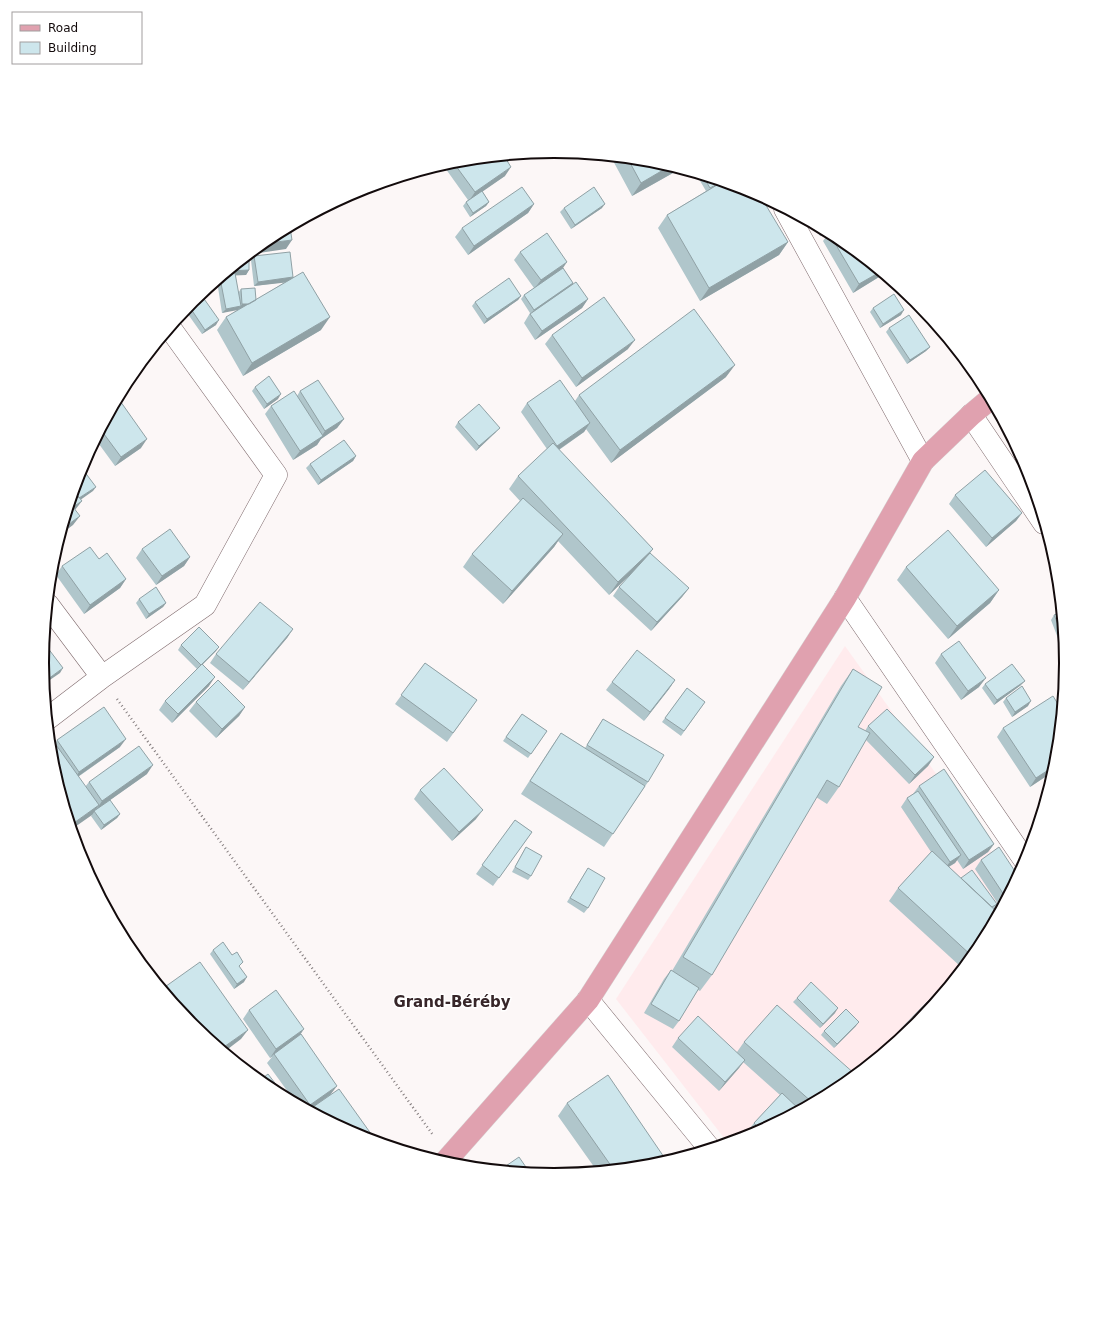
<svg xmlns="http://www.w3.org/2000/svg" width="1108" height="1327" font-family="'DejaVu Sans',sans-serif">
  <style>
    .built { fill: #ffebed }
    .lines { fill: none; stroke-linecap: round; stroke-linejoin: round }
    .minor-casing { stroke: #7f6a6d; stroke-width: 23 }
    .major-casing { stroke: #d5d3d3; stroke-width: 23 }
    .path { stroke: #847d7e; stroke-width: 2.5; stroke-dasharray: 1 3; stroke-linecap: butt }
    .minor { stroke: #fff; stroke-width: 22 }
    .major { stroke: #e0a1af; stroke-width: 22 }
    .wall { fill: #b0c6cb }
    .shaded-wall { fill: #90a1a5 }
    .building { fill: #cde6ec; stroke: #90a1a5 }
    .labels { text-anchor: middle; stroke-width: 3; stroke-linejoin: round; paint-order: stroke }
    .district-label { font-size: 15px; font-weight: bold; fill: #372629; stroke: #fff }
    .rim { fill: none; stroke: #130b0c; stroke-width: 2 }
  </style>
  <rect width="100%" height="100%" fill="#fcf7f7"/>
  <path class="built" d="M845,646L1014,883L980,948L916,1026L838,1089L750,1137L728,1143L616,999Z"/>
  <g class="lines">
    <defs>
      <path id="minor" d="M785,209L923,461
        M971,415L1044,523
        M845,598L1026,862
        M48,605L102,677
        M47,719L102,677L205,605L276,475L170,328
        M588,1000L710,1149"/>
      <path id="major" d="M444,1163L588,1000L845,598L923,461L971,415L990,399"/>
    </defs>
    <use href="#minor" class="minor-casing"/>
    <use href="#major" class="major-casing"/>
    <path class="path" d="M117,699L433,1135"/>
    <use href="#minor" class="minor"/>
    <use href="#major" class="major"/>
  </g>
  <path class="wall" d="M611,157L654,161L680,169L632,196Z
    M454,161L505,176L482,191L489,202L486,206L470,217L463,206L466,202L468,200L443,165Z
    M696,174L750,191L788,242L779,255L700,301L658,228L667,215L706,191Z
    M534,204L528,213L468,255L455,237L462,228Z
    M564,208H602L571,229L560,212Z
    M812,224L827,231L820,236Z
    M829,233L839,238L882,273L879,277L853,293L823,241Z
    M520,252L563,268L573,283L572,284L588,299L582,308L535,340L524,323L530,313L521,299L524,295L534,288L514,260Z
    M249,255V270L246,275H235L238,293L241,289L256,300L285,282L254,286L251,260L254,256L293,277L321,330L243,376L217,330L226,317L239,309V308L222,313L217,281Z
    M521,296L518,300L484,324L472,306L475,302Z
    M190,304L216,325L202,334L185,310Z
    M873,308L901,315L880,328L870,312Z
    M889,328L930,347L926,351L907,364L886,332Z
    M552,335L628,349L576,387L545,344Z
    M726,377L611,463L586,429L584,432L559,450L653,549L647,557L689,588L682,597L651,631L613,596L619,587L636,569L609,595L558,541L554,547L503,604L463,567L472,554L520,501L509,489L518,476L547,449L521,412L527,403L575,401L579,395Z
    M255,387L278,399L264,409L252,391Z
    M300,391L344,419L337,428L321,439L317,445L293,460L265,414L271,406L297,396Z
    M118,398L141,448L115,466L96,440Z
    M458,422L496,432L476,451L455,427Z
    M356,456L353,461L318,485L306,468L310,464Z
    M955,495L1022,513L1016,521L986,547L949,504Z
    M142,549L190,557L184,566L156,585L136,558Z
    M99,559L126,579L120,588L84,614L56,575L62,566Z
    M906,567L999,590L990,603L948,639L897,580Z
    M139,599L166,603L163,607L146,619L136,603Z
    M1061,612L1064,639L1059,641L1051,620L1054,615Z
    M293,629L287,638L243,690L210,663L216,654Z
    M181,645L219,647L216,651L203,664L209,686L172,723L159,710L165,701L197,669L178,650Z
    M941,654L979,687L961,700L935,663Z
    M425,663L477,700L447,742L395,704Z
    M853,669L858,727L865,731L868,726L934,757L928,766L909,784L866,740L839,787L827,804L816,797L712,975L700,991L698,990L679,1021L673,1029L644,1013L664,979L671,970L672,971L841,686Z
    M675,680L669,689L644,721L606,690L612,682Z
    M985,684L1021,685L994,705L982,688Z
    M687,688L705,702L681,736L662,722Z
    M1006,698L1028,706L1012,717L1003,702Z
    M196,702L245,707L239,716L216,738L189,711Z
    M522,714L547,731L528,758L503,741Z
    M603,719L648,782L604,847L521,794L552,746L561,733L585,748L597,728Z
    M1003,728L1056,764L1054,771L1030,787L997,737Z
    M57,740L120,747L78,777L85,787L89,782L147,774L96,810V809L95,811L120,814L117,818L101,830L91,816L92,815L55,744Z
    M919,786L994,844L988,852L963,869L957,860L955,863L949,867L961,878L997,904L994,909L980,948L916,1026L863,1069L961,967L889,901L898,888L931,852L901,807L907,798L913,794Z
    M420,790L476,819L452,841L414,799Z
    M515,820L532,832L493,886L476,874Z
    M526,847L531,876L528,880L512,872L523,852Z
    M981,860L1018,876L1003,905L1000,907L975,869Z
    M588,868V908L584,913L567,902Z
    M213,950L240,967L244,982L234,989L210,954Z
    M797,998L835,1013L820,1028L793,1002Z
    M249,1010L300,1036L331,1094L358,1136L309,1110L310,1109L309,1110L296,1103L267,1063L272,1057L270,1058L243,1019Z
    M856,1026L834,1048L821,1035L824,1031Z
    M678,1038L737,1052L744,1042L838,1089L751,1136L747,1132L754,1123L780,1095L743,1062L739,1068L719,1091L672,1047Z
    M567,1103L666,1160L664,1162L654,1166L597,1171L558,1116Z"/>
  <path class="shaded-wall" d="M670,166L680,169L632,196L641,183Z
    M511,167L505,176L469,201L475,192Z
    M489,202L486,206L470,217L473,213Z
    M534,204L528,213L468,255L474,246Z
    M605,204L602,208L571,229L575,225Z
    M824,230L827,231L820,236Z
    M292,240L286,249L252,254L255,250L261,244Z
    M788,242L779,255L700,301L709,288Z
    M567,262L561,271L534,289L541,280Z
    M249,270L246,275L223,276L229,271Z
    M880,272L882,273L879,277L853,293L859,284Z
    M293,277L290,282L254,286L258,282Z
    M573,283L570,287L531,314L534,310Z
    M521,296L518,300L484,324L487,319Z
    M588,299L582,308L535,340L542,331Z
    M256,303L239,309L242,304Z
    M241,306L238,310L222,313L226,309Z
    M904,310L901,315L880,328L883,324Z
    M330,317L321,330L243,376L252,363Z
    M219,320L216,325L202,334L205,330Z
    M635,340L628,349L576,387L582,378Z
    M930,347L926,351L907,364L910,360Z
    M735,365L726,377L611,463L620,450Z
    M281,394L278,399L264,409L267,404Z
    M344,419L337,428L321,439L317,445L293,460L300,451L321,437L325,431Z
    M590,423L584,432L551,455L557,446Z
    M500,428L496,432L476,451L479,446Z
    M147,439L141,448L115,466L121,457Z
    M356,456L353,461L318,485L321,480Z
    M96,487L93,491L76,503L79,498Z
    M82,501L75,510L73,507Z
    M1022,513L1016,521L986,547L992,538Z
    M80,516L73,525L61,534L62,529Z
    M563,534L554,547L503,604L512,591Z
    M653,549L643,562L609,595L618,582Z
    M190,557L184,566L156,585L162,576Z
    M126,579L120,588L84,614L90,605Z
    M689,588L682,597L651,631L657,622Z
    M999,590L990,603L948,639L957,626Z
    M166,603L163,607L146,619L149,614Z
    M293,629L287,638L243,690L249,682Z
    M1063,636L1064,639L1059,641Z
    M219,647L216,651L198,669L201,665Z
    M63,668L60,673L44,684V682Z
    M215,677L209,686L172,723L178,714Z
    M986,678L979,687L961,700L968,691Z
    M675,680L669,689L644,721L650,712Z
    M1025,681L1021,685L994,705L997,700Z
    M1031,701L1028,706L1012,717L1015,712Z
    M245,707L239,716L216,738L222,729Z
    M126,739L120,747L73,780L79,772Z
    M934,757L928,766L909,784L915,775Z
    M153,765L147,774L96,810L102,801Z
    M1056,765L1054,771L1030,787L1036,778Z
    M99,805L92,815L72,829L71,825Z
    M483,810L476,819L452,841L459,832Z
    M120,814L117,818L101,830L104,825Z
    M994,844L988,852L963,869L969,860Z
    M961,855L955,863L943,870L950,862Z
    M1007,897L1003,905L1000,907L1006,898Z
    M247,977L244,982L234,989L237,984Z
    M838,1008L835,1013L820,1028L823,1024Z
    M859,1022L856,1026L834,1048L837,1044Z
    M304,1029L298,1038L274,1054L270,1058L276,1049Z
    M248,1030L241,1039L224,1052L221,1049Z
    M745,1060L739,1068L719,1091L725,1082Z
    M337,1086L331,1094L309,1110L307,1109L310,1105Z"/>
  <path class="building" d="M504,156L511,167L475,192L453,162Z
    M628,159L654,161L670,166L641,183Z
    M703,176L721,182L710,188Z
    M722,182L750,191L761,197L788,242L709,288L667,215Z
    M522,187L534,204L474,246L462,228Z
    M594,187L605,204L575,225L564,208Z
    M482,191L489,202L473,213L466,202Z
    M290,227L292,240L261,244L270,238Z
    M547,233L567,262L541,280L520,252Z
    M829,233L839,238L880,272L859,284Z
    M290,252L293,277L258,282L254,256Z
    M249,255V270L229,271Z
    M563,268L573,283L534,310L524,295Z
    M303,272L330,317L252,363L226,317Z
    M235,273L241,306L226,309L220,278L225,275Z
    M509,278L521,296L487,319L475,302Z
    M576,282L588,299L542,331L530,314Z
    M255,288L256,300L249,304H242L241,289Z
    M894,294L904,310L883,324L873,308Z
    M202,296L219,320L205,330L189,306L190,304Z
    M604,297L635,340L582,378L552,335Z
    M694,309L735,365L620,450L579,395Z
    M909,315L930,347L910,360L889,328Z
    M269,376L281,394L267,404L255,387Z
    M318,380L344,419L325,431L300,391Z
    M560,380L590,423L557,446L527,403Z
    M294,391L323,436L300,451L271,406Z
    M118,398L147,439L121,457L101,430Z
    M479,404L500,428L479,446L458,422Z
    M344,440L356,456L321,480L310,464Z
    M553,443L653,549L618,582L518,476Z
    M81,467L96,487L79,498L74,491Z
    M985,470L1022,513L992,538L955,495Z
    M74,491L82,501L73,507L80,516L62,529Z
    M523,498L563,534L512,591L472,554Z
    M170,529L190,557L162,576L142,549Z
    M948,530L999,590L957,626L906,567Z
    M90,547L99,559L107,553L126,579L90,605L62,566Z
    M650,553L689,588L657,622L619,587Z
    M156,587L166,603L149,614L139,599Z
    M260,602L293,629L249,682L216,654Z
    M1061,612L1063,636L1054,615Z
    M199,627L219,647L201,665L181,645Z
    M959,641L986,678L968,691L941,654Z
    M44,643L63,668L44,682L42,663Z
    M637,650L675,680L650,712L612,682Z
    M425,663L477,700L453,733L401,695Z
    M202,664L215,677L178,714L165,701Z
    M1012,664L1025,681L997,700L985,684Z
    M853,669L882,687L858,727L870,733L839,787L827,780L712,975L683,957Z
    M218,680L245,707L222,729L196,702Z
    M1022,686L1031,701L1015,712L1006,698Z
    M687,688L705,702L684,731L665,718Z
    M1053,696L1061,709L1056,764V765L1036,778L1003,728Z
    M104,707L126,739L79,772L57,740Z
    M887,709L934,757L915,775L868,726Z
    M522,714L547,731L531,754L506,737Z
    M603,719L664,755L648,782L587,745Z
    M561,733L645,786L613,834L530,781Z
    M49,735L99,805L71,825L52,763Z
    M139,746L153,765L102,801L89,782Z
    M444,768L483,810L459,832L420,790Z
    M944,769L994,844L969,860L919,786Z
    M918,791L961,855L950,862L907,798Z
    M110,800L120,814L104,825L94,811Z
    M515,820L532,832L499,878L482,865Z
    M526,847L542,856L531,876L515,867Z
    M999,847L1018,876L1006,898L981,860Z
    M932,851L998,913L980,948L973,957L898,888Z
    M588,868L605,878L588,908L570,898Z
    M972,870L997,904L992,907L961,878Z
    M223,942L232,955L237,952L243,962L239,966L247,977L237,984L213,950Z
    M200,962L248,1030L221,1049L192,1025L162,989Z
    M961,967L963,969L916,1026L864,1068V1067Z
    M671,970L699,988L679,1021L651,1004Z
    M811,982L838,1008L823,1024L797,998Z
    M276,990L304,1029L276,1049L249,1010Z
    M777,1005L856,1075L838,1089L813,1103L744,1042Z
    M846,1009L859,1022L837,1044L824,1031Z
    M698,1016L745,1060L725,1082L678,1038Z
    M301,1034L337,1086L310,1105L274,1054Z
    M268,1074L281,1091L278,1093L269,1089L259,1081Z
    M608,1075L666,1160L661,1164L654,1166L614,1170L567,1103Z
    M339,1089L374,1138L371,1140L358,1136L312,1112L310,1109Z
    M286,1091L292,1101L280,1095Z
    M782,1093L800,1110L761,1130L754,1123Z
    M519,1157L530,1173L500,1170Z"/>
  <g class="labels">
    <g class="district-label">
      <text x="452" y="1007">Grand-Béréby</text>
    </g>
  </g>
  <path d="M0 0H1108V1327H0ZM49 663a505 505 0 1 1 1010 0a505 505 0 1 1-1010 0Z" fill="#fff" fill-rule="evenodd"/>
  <path class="rim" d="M49 663a505 505 0 1 1 1010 0a505 505 0 1 1-1010 0Z"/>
  <rect x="12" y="12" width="130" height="52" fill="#ffffff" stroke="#a19d9e"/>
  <rect x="20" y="25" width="20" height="6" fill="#e0a1af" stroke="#a19d9e"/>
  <text x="48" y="32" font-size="12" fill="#130b0c">Road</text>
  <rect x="20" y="42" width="20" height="12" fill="#cde6ec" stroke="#a19d9e"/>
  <text x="48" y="52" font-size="12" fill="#130b0c">Building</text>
</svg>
